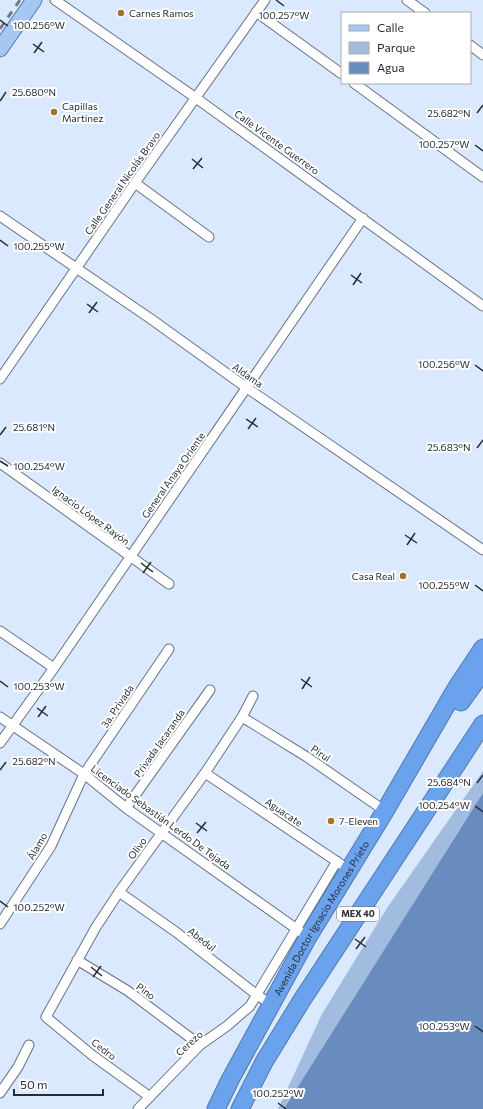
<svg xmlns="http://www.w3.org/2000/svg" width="483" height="1109" font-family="Commissioner,sans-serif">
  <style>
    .green { fill: #a2bcdf }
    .water { fill: #688cbd }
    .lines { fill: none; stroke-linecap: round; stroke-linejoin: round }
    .street-casing { stroke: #667385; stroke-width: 11 }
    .primary-casing { stroke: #5279ac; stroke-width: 17 }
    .highway-casing { stroke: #5279ac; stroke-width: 19 }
    .street { stroke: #fff; stroke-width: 9 }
    .primary { stroke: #a6c7f4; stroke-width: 15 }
    .highway { stroke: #6aa2ed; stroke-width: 17 }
    .rail { stroke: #707a87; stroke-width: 3; stroke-dasharray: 7 7; stroke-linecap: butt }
    .ticks { fill: none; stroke: #262c34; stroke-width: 1.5 }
    .poi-dot { fill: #a17326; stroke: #fff; stroke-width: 1.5 }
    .labels { text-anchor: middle; stroke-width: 4; stroke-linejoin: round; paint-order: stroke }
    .shield { fill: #fff; stroke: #676b71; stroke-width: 1 }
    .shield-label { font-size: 9px; font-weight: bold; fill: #262c34 }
    .poi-label { font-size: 10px; fill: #262c34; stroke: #fff; text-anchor: start }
    .street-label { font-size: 10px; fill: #262c34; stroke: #fff }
    .ticks-label { font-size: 10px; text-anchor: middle; fill: #262c34; stroke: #fff; stroke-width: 4; stroke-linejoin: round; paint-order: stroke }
  </style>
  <rect width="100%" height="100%" fill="#dae9fe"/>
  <path class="green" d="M483,771V1109H278L322,1014L387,908Z"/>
  <path class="water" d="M483,793V1109H284Z"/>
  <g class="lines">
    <defs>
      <path id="street" d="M55,0L196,98L483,306
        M407,0L425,13
        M256,12L342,74
        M470,45L483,55
        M354,83L483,177
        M135,183L209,237
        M0,216L151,319L247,388L483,550
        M0,379L135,183L265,0
        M0,463L169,584
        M0,631L54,668
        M0,717L84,774L126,808L308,937
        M242,717L307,757L385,811
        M0,743L54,668L363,218
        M205,773L342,865
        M126,808L210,690
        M119,892L176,932L257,995L271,1004
        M0,924L51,846L84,774L169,649
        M77,960L128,991L200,1045
        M0,1093L18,1067L29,1045
        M150,1097L92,1055L46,1017L96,927L119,892L205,773L242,717L253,696
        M138,1109L200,1045L227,1026L250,1006L337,861"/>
      <path id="primary" d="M0,49L34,0"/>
      <g id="highway">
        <path d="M461,702L483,671"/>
        <path id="s1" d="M216,1109L230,1080L308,937L385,811L457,687L483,648"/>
        <path d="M240,1109L264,1062L302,1000L483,724"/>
      </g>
    </defs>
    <use href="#street" class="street-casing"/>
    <use href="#primary" class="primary-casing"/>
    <use href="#highway" class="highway-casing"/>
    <use href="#street" class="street"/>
    <use href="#primary" class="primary"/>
    <use href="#highway" class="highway"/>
    <path class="rail" d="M0,29L20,0"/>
  </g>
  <path class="ticks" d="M276,0L284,6M0,20L8,26M33,44L44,52M34,53L42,42M0,101L6,92M477,113L483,105M475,145L483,151M192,159L203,168M193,169L202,158M0,240L8,246M351,275L362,283M353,285L361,273M87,304L98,312M89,313L97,302M475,365L483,371M246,419L258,427M248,429L256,418M0,435L6,427M477,448L483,440M0,461L8,466M405,535L417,543M407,545L415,533M141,563L153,572M143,573L151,562M475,585L483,591M301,679L312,687M0,681L8,687M302,689L310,677M37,708L48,716M38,717L46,706M0,770L6,762M477,783L483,775M475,806L483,812M196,823L207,831M197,833L206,822M0,901L8,907M355,939L366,947M356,949L365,937M91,967L102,976M93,977L101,966M475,1026L483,1032M278,1103L286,1109"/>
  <g class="poi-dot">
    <circle cx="121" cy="13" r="4"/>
    <circle cx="54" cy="112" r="4"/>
    <circle cx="403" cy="576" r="4"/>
    <circle cx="331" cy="821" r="4"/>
  </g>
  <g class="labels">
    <rect class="shield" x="337" y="907" width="42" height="14" rx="3"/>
    <g class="shield-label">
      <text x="358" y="917">MEX 40</text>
    </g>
    <g class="poi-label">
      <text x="129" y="17">Carnes Ramos</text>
      <text x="62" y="110">Capillas<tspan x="62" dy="12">Martinez</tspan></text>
      <text x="395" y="580" text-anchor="end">Casa Real</text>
      <text x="339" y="825">7-Eleven</text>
    </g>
    <g class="street-label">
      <text transform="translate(277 142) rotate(36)" y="4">Calle Vicente Guerrero</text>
      <text transform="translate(122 183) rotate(-55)" y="4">Calle General Nicolás Bravo</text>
      <text transform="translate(248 375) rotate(35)" y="4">Aldama</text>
      <text transform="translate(173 475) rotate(-55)" y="4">General Anaya Oriente</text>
      <text transform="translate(91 515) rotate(36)" y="4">Ignacio López Rayón</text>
      <text transform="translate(117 706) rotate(-56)" y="4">3a. Privada</text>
      <text transform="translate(159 743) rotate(-55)" y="4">Privada Jacaranda</text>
      <text transform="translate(321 753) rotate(34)" y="4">Pirul</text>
      <text transform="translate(284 812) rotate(34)" y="4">Aguacate</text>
      <text transform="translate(161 817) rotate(36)" y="4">Licenciado Sebastián Lerdo De Tejada</text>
      <text transform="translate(37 846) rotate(-60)" y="4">Álamo</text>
      <text transform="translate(137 848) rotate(-54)" y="4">Olivo</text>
      <text dy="4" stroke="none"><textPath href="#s1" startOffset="218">Avenida Doctor Ignacio Morones Prieto</textPath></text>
      <text transform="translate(202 939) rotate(38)" y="4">Abedul</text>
      <text transform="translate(146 991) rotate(36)" y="4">Pino</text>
      <text transform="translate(189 1043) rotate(-42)" y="4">Cerezo</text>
      <text transform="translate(104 1049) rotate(37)" y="4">Cedro</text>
    </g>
  </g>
  <g class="ticks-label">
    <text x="284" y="19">100.257°W</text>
    <text x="39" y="29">100.256°W</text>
    <text x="34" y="96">25.680°N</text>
    <text x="449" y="117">25.682°N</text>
    <text x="444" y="148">100.257°W</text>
    <text x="39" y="250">100.255°W</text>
    <text x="444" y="368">100.256°W</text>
    <text x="34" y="431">25.681°N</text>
    <text x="449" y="451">25.683°N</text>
    <text x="39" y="470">100.254°W</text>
    <text x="444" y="589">100.255°W</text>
    <text x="39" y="690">100.253°W</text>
    <text x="34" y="765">25.682°N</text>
    <text x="449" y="786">25.684°N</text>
    <text x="444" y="809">100.254°W</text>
    <text x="39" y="911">100.252°W</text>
    <text x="444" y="1030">100.253°W</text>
    <text x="278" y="1097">100.252°W</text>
  </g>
  <rect x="341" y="12" width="130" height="72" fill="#ffffff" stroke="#a8abae"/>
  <rect x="349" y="25" width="20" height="6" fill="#a6c7f4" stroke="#a8abae"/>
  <text x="377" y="32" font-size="12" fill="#262c34">Calle</text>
  <rect x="349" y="42" width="20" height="12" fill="#a2bcdf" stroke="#a8abae"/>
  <text x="377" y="52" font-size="12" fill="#262c34">Parque</text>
  <rect x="349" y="62" width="20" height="12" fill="#688cbd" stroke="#a8abae"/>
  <text x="377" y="72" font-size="12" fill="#262c34">Agua</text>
  <path d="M14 1089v6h89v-6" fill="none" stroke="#262c34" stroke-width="2"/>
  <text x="20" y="1089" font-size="12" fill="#262c34" stroke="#ffffff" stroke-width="3" paint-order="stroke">50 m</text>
</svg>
